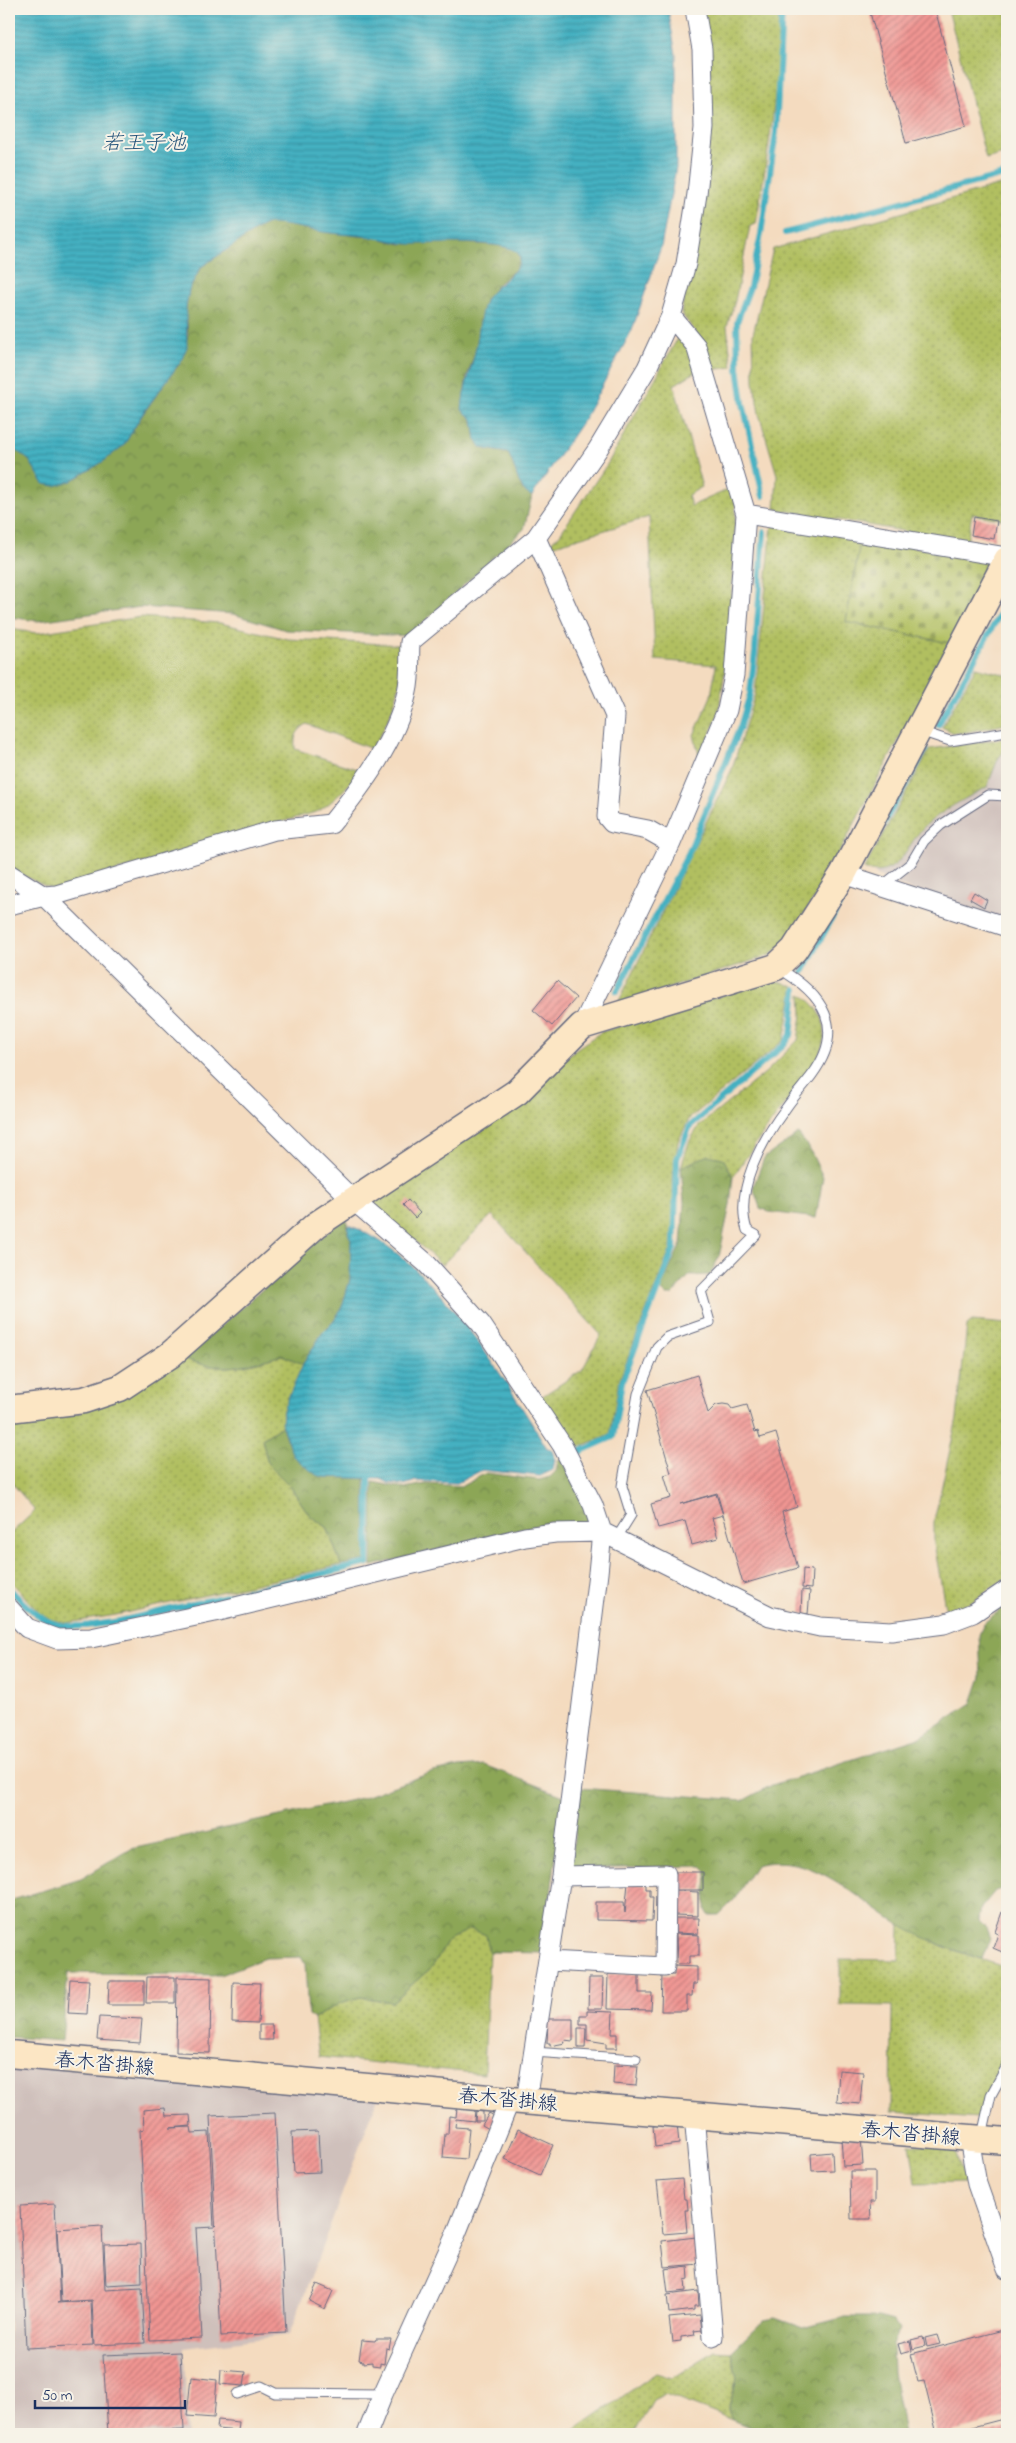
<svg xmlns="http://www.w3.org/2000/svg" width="1016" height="2443" font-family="'Indie Flower','Klee One',sans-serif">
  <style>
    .industrial { fill: #cfc0bb }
    .grass { fill: url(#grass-dots); stroke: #667760 }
    .forest { fill: url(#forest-crowns); stroke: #546a5a }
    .cemetery { fill: url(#cemetery-stones); stroke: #667760 }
    .water { fill: url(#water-rules); stroke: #307090 }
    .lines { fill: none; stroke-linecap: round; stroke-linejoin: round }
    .stream { stroke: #44b0c1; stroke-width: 6 }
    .building { fill: url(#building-hatch) }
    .lane-casing { stroke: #676b80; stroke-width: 11 }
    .street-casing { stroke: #676b80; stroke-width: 21 }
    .secondary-casing { stroke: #676b80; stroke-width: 29 }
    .lane { stroke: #fff; stroke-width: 9 }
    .street { stroke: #fff; stroke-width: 19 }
    .secondary { stroke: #fce6c4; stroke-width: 26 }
    .labels { text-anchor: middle; stroke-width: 4; stroke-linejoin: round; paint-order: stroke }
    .street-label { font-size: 20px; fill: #1b2f5e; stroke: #f7f3e8 }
    .water-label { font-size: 21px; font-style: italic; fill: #27567c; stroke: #f7f3e8 }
  </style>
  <defs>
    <pattern id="grass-dots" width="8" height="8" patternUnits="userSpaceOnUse" patternTransform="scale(1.25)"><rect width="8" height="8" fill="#b1bf61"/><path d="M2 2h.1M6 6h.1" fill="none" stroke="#8f9c53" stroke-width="1.8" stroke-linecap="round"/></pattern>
    <pattern id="forest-crowns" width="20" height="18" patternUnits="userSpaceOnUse" patternTransform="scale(1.25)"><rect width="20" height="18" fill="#8ca657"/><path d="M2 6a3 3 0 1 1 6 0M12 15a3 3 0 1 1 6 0" fill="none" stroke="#72884b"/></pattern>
    <pattern id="cemetery-stones" width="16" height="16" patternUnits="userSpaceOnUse" patternTransform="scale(1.25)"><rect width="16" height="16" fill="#b1bf61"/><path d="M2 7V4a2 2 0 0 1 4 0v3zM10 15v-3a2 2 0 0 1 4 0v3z" fill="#8f9c53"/></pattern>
    <pattern id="water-rules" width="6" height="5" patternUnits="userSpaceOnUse" patternTransform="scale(1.25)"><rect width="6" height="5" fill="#44b0c1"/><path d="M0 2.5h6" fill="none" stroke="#3890a0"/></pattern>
    <pattern id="building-hatch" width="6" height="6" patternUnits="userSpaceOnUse" patternTransform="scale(1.25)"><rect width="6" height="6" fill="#f09592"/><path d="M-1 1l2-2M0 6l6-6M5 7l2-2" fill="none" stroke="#c27a7a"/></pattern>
  </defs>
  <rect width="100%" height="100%" fill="#f7f3e8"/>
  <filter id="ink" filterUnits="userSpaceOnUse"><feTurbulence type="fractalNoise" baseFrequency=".02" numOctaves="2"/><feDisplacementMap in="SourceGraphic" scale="10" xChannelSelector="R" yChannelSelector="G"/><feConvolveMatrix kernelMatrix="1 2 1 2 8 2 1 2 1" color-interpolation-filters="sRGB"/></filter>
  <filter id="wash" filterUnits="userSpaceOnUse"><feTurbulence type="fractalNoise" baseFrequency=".0096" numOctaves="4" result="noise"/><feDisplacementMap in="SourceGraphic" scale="20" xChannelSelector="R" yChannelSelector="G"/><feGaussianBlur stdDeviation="1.12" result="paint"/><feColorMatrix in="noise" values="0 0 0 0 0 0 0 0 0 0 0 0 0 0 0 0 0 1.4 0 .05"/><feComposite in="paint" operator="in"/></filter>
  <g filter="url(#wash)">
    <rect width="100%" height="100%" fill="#f4dbbf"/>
    <path class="industrial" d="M1007,747V922L898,885L873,873L880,872L904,855L925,825L965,799L987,787L998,759Z
      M9,2064L379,2095L289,2335L184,2348L187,2434H9Z"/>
    <path class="grass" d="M702,9H778C782,79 767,155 756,224L750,226L735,301L727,326L732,367L712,370L702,341L681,313L704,196Z
      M948,9H1007V153L986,159Z
      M1007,183V497L1005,520L972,514L967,542L775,509L777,475L759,414L754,382L753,334L773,249Z
      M680,334L700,369L674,385L702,487L688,495L691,506L732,488L736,504L729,646L718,715L700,759L694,735L711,696L716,665L655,660L649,517L545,548L560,534L608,463Z
      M772,525L861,537L846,622L950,643L821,887L787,942L770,955L617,1005L732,769L755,694Z
      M141,617L220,623L288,639L405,645C402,687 394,713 372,749L307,724C296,731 294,736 295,749L360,770C348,787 336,799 319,811L54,890L9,869V629L37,633Z
      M976,667L1007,675V724L962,733H954L942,727Z
      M1007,738V747L998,759L987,787C966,798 945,809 927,824C907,841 899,883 864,869L930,749Z
      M766,982H782L794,987L784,1040L689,1119L678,1142L673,1179L674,1205L671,1248L619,1381L610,1435L571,1450L538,1399L582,1370L601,1335L492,1215L442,1265L375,1205L379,1193L505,1116L573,1051L601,1032Z
      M801,994C816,1003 828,1021 824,1039C819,1066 796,1089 780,1111C764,1132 748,1154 733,1177L722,1158L681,1167L689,1142L699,1126L765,1073L798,1040L802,1015Z
      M972,1321L1007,1324V1577L972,1602L950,1612L945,1607L934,1543V1521L957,1418L967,1325Z
      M282,1355L303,1364L283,1410L282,1426L262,1439L268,1464L290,1486L310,1516L327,1527L341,1565L116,1615L67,1623L52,1620L40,1614L9,1579V1535L35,1511L9,1479V1421L78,1413L184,1358C220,1374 245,1366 282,1355Z
      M900,1924L942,1946L1007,1968V2058L999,2067L979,2118L891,2112L892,2006L840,2005V1959L899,1960Z
      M471,1929L487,1935L489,1952L484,2074L319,2057L314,2019L340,2003L360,1997L392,2002L432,1967L448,1940Z
      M910,2144L954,2148L965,2182L916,2183Z
      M715,2351L731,2352L737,2378L728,2409L732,2420L665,2394L653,2400L634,2434H569L656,2373L672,2378Z"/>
    <path class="forest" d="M275,223L331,233L378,238L401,244L443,242L497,245L514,249L519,254L520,260L516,269L499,283L485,301L476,351L467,376L462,410L473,419L476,440L482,448L508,453C516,465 517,491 532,496L524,529L409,636L286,630L233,614L141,607L38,621L9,617V445L29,460L44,484L71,481L104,461L124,445L143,414L181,361L188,334L186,307L189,290L201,267L265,224Z
      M798,1134L808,1146L823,1177L816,1218L769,1212L760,1208L753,1187L764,1158Z
      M708,1155L723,1158L733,1177L730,1205L719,1257L710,1275L689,1276L672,1295H666L660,1289L681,1244L684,1203L681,1167Z
      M346,1216C348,1224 347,1232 351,1239L350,1280L342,1307L334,1321L323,1332L303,1364L282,1355C245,1366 220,1374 184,1358Z
      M282,1426L286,1439L323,1477L365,1478L366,1560L341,1565L327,1527L310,1516L290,1486L268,1464L262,1439Z
      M562,1459L590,1515L591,1524L550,1522L372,1566L373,1482L404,1488L426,1484L462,1486L486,1473L539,1480L550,1477L556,1471L558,1460Z
      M1007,1604V1888L995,1891L981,1908L979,1921L986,1928L990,1938L982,1959C953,1950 926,1940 900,1925C856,1899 813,1850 756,1865L734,1900L719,1915H708L705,1910L707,1871L702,1866L571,1869L579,1788L744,1800L772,1785L919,1738L972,1703L981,1677L979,1635L984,1623Z
      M484,1765L564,1796L543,1953L489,1952L486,1935L471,1929L448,1940L432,1967L392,2002L360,1997L340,2003L314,2019L308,2015L305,1964L301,1957L265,1958L220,1975L68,1973L62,2041L9,2037V1901L81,1879L131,1849L361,1798L433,1772L459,1767Z
      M845,2317H879L894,2321L899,2329L892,2345L893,2373L904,2434H766L732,2420L728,2410L737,2378L731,2352L764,2320L775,2318L803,2328Z"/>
    <path class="cemetery" d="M861,537L990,561L992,566L950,643L846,622Z"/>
    <path class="water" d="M9,9H668L676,55V168L661,247L632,330L586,416L532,496C517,491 516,465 508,453L482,448L476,440L473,419L462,410C463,388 472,369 476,347C479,334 480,310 486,299C493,287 519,272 520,260C524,237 433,244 418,244C403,245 392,240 377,238C362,235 347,235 332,233C310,231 287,223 265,224L201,267L189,290L186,307L187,347L181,361L143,413L124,445L104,461L71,481L55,486L44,484L29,460L9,445Z
      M349,1225C432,1257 502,1375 547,1448L551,1449L555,1458L553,1470L540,1476L482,1470L457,1483L416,1481L404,1485L389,1483L381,1479L323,1477L315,1474L293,1456L282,1426L283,1410L303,1364L323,1332L334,1321L342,1307L350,1280L351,1240L348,1233Z"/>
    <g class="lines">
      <path class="stream" d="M785,233L1007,174
        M763,496L743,403L738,368L737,322L750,287L761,234L776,132L782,9
        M938,725L1007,601
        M880,830L925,750
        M803,972L846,892
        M617,991L689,852L740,727L750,694L755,652L764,532
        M579,1452L613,1437L622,1382L674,1248L677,1159L690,1126L785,1044L791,1035L796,990
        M9,1588C50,1633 63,1630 120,1621L368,1563L369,1479"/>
    </g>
    <g id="blocks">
      <path class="building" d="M869,9H935L966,126L906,143Z
        M974,517L997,521L994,539L971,535Z
        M974,892L987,900L984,907L970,899Z
        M557,981L576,998L552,1026L533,1010Z
        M408,1200L420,1213L415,1218L403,1205Z
        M697,1375L708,1413L716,1405L723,1404L729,1405L732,1409L747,1405L755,1432L758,1431L760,1438L776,1433L797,1507L782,1512L798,1568L743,1584L717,1493L680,1504L716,1494L723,1515L712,1518L718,1538L692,1545L685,1521L658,1528L651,1504L671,1498L664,1475L671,1473L647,1390Z
        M803,1569L812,1570L811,1589L802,1588Z
        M802,1590L810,1591L808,1614L801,1613Z
        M674,1872H703V1890H674Z
        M628,1883L646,1884V1889H650V1897H653L652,1921L596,1920V1902H624L625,1913Z
        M675,1891L698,1892V1916L675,1915Z
        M1002,1912L1007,1913V1954L993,1948L998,1934L995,1932Z
        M675,1918H699L698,1934L675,1933Z
        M676,1934L699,1935V1956H689V1964H677Z
        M674,1966L697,1967V1984H693L692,1996H687V2011H661L662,1975H674Z
        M608,1974H639V1993H652L651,2010L607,2009Z
        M147,1977H175V2003H146Z
        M177,1977L211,1978L210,2053L176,2052Z
        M589,1978H603L602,2009H588Z
        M70,1979L89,1980L87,2014L68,2013Z
        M109,1981H144V2005H108Z
        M233,1982L260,1983L258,2023L232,2022Z
        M587,2011L613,2012L612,2034H617V2048H606V2043L587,2040V2024H580V2015H587Z
        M99,2017L142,2019L140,2043L97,2040Z
        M548,2019H573V2041L564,2040L565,2043L550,2046V2043H547Z
        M259,2025H272L273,2040H259Z
        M578,2028H586L585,2048H578Z
        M614,2065L638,2066L636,2086L613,2084Z
        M839,2070L863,2072L860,2104L837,2102Z
        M165,2108L166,2116L190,2115L191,2126L170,2128L191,2127L192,2133L209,2132L214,2227L196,2228L202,2338L150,2340L140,2130L144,2129L143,2110Z
        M457,2108L475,2110L474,2121L456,2119L455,2127L469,2128L466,2159L443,2157L445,2134H448L449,2116L456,2117Z
        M476,2111L483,2112V2121H475Z
        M275,2113L286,2333L221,2336L210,2116Z
        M489,2113L496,2117L489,2129L482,2125Z
        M677,2123L679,2144L655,2147L653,2126Z
        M518,2129L553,2145L540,2175L505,2159Z
        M318,2131L320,2172L294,2173L292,2132Z
        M861,2137L863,2165L843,2166L841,2138Z
        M832,2152L833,2170L812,2171L811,2154Z
        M850,2171H875V2202H870L871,2219H851Z
        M682,2179L684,2199H687L688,2210H685L687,2232L663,2234L657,2181Z
        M55,2204L60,2302L57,2303L91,2301L93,2345L26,2348L20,2206Z
        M102,2226L105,2290L142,2288L145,2343L94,2345L92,2300L61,2302L57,2229Z
        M696,2237L699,2264L665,2267L662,2241Z
        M141,2244L142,2283L106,2285L104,2245Z
        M688,2266L689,2279L685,2280L686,2291L668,2293L665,2269Z
        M317,2284L333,2291L325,2309L309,2301Z
        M698,2291L699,2306H694V2310L669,2313L667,2295Z
        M700,2315L702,2330L694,2331L695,2335L681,2337V2341L672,2342L669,2318Z
        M1007,2329V2418L945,2434H937L924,2381L918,2382L911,2354Z
        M937,2335L940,2344L927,2347L925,2338Z
        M923,2337L925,2346L913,2349L911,2340Z
        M376,2339H391L389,2349L386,2348L384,2364L380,2363V2366L372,2365V2362L363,2363V2361L359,2360L362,2340L375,2341Z
        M910,2341L912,2351L901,2354L898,2344Z
        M180,2352L184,2430L108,2434L103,2355Z
        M221,2370L246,2372L244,2386L220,2384Z
        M191,2377L217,2380L214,2418L187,2416Z
        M218,2420L239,2422L238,2431L217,2429Z
        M1007,2427V2434H982Z"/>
    </g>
  </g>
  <g filter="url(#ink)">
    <use href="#blocks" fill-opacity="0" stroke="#676b80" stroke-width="1"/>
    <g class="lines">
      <defs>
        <path id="lane" d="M920,731L950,741L1007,732
          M882,886L911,863L924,841L941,825L988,795L1007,796
          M616,1539L631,1515L622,1486L638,1394L657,1347L667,1337L710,1322L701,1291L756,1235L747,1230C734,1190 762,1140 786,1108C794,1096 804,1086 812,1075C847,1028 823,994 778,968
          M533,2052L636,2059
          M982,2136L991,2095L1007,2066
          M237,2394L261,2386L275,2393L383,2394"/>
        <path id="street" d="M746,514L1007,557
          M536,538L615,716L607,817L612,823L648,830L671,843
          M9,874L44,896L353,1200L426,1263L481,1324L562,1445L593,1505L602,1532L598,1573L561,1876L526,2101
          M843,874L1007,927
          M9,905L44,896L56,895L275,830L331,824C362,786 396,741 407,692C411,676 409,658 410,642L536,538L598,449L647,368L671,316L686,264L697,194L704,128L702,49L695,9
          M582,1026L671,843L727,710L734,675L746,514L696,346L671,316
          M9,1608L27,1628L57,1639L91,1638L215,1612L525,1537L555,1533L602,1532L770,1616L820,1627L891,1631L944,1624L973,1613L1007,1590
          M548,1961L665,1967L666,1874L561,1876
          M694,2114L713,2337
          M969,2138L977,2184L1007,2269
          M367,2434L383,2394L456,2234L510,2100"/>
        <path id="secondary" d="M9,1409L84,1400L120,1388L170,1355L316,1225L517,1092L582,1026L776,967L794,950L843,874L1007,560
          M9,2054L510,2100L1007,2141"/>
      </defs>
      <use href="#lane" class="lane-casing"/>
      <use href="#street" class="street-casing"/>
      <use href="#secondary" class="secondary-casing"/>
      <use href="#lane" class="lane"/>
      <use href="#street" class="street"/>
      <use href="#secondary" class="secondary"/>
    </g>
  </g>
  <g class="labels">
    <g class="street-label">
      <text transform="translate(105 2063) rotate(5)" y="7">春木沓掛線</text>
      <text transform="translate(508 2099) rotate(5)" y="7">春木沓掛線</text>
      <text transform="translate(911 2133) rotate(5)" y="7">春木沓掛線</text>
    </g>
    <g class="water-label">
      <text x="144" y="149">若王子池</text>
    </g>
  </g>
  <rect width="1016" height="2443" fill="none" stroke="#f7f3e8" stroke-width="30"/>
  <path d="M35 2400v8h150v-8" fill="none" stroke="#1b2f5e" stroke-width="2.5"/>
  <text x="42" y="2400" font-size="15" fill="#1b2f5e" stroke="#f7f3e8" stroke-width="4" paint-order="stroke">50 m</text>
</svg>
